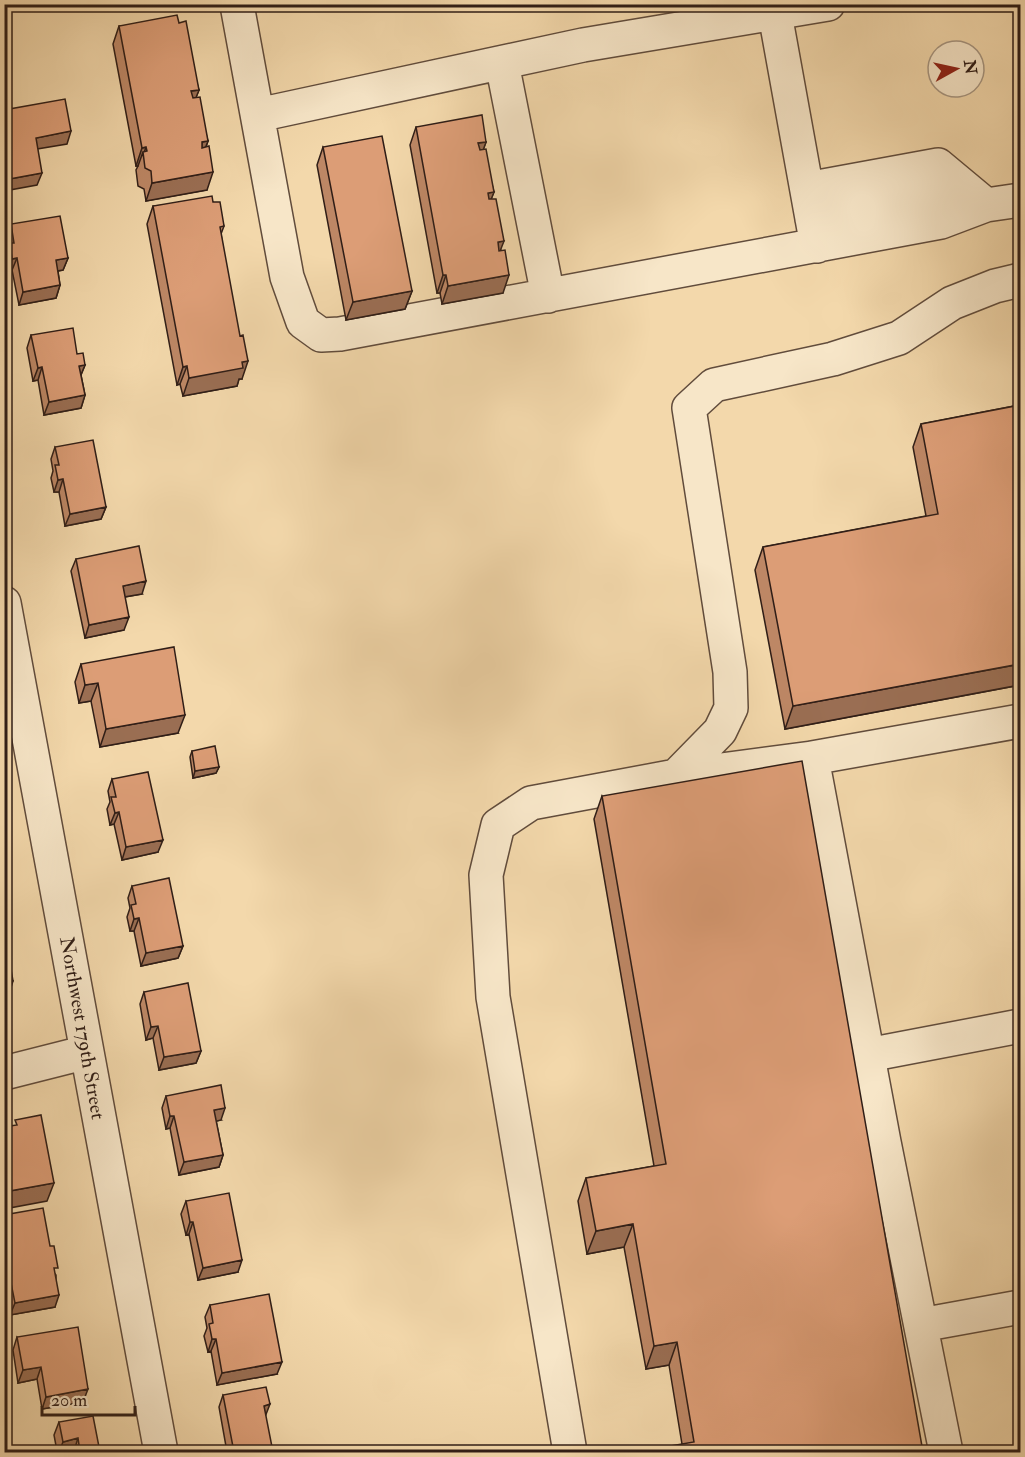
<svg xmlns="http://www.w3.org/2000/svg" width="1025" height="1457" font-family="'IM FELL Double Pica',serif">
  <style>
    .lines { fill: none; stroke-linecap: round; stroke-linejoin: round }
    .minor-casing { stroke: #614c3c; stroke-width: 36 }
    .minor { stroke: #f7e6c8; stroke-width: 33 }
    .wall { fill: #bd8765; stroke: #301e17; stroke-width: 1.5 }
    .shaded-wall { fill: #9a6e53; stroke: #301e17; stroke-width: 1.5 }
    .building { fill: #dc9d76; stroke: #301e17; stroke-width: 1.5 }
    .labels { text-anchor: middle; stroke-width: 5; stroke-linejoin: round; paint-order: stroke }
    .street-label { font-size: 20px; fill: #301e17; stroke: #f7e6c8 }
  </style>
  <rect width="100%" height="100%" fill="#f3d8ab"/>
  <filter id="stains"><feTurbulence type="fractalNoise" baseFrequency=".00333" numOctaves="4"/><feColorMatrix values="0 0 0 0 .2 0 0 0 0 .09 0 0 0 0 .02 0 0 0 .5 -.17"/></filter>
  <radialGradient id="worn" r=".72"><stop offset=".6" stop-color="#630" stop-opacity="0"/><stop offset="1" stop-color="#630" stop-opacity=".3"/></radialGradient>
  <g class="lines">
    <defs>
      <path id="minor" d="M237,5L287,277L303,322L321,335L340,334L941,222L986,205L1020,200
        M775,14L817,246
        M502,63L548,296
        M258,115L583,45L828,4
        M807,189L938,165L986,205
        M812,219L942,195L982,204
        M4,603L161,1452
        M812,758L884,1142L946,1452
        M676,776L812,758L1020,721
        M868,1055L1020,1026
        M4,1073L87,1052
        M921,1325L1020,1307
        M570,1452L493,997L486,875L498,825L531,803L676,776L720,731L731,708L730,672L689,408L714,385L833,359L899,338L952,303L995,286L1020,280"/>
    </defs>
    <use href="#minor" class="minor-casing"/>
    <use href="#minor" class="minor"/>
  </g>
  <path class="wall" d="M179,23L199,90L196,97L208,141L206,147L207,190L146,201L144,189L138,186L136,170L138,166H136L113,44L119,26Z
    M416,127L486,142L483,150L494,192L491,199L501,251L503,293L442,304L440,293H437L410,145Z
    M323,147L412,291L405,309L346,320L317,165Z
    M213,202L224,226L221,234L242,379H239L237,386L183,396L180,384L177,385L147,224L153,206Z
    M11,224L68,258L63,270L58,271L60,285L56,298L19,305L12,270L8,271L5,256L8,247L6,237Z
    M31,335L85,365L81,375L85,395L81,408L44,415L38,380L33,381L27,348Z
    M1020,405V685L785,729L755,570L763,547L926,516L913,447L921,424Z
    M55,447L106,507L101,519L65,526L59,492H54L51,478L53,471L51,459Z
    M76,559L142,594L125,597L124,630L85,638L71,571Z
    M81,664L178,733L100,747L91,701L79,703L75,682Z
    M192,751L219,767L216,773L193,778L190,757Z
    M112,779L158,852L122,860L114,824L110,825L107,809L110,802L108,791Z
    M602,796L923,1452L682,1444L669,1365L646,1369L624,1247L587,1254L578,1201L586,1178L654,1166L594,819Z
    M132,886L183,946L178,958L141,966L134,931H130L127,917L130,908L128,898Z
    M144,992L201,1051L196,1063L159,1070L153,1038L146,1040L140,1004Z
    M166,1096L221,1120L216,1121L223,1155L219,1167L179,1175L170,1128L166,1129L162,1108Z
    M186,1201L238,1272L198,1280L189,1234L186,1235L181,1214Z
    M4,1215L56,1275L55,1307L10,1315L4,1284Z
    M210,1305L277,1374L217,1385L211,1351L208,1352L204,1336L207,1328L205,1317Z
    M17,1337L83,1402L42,1409L37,1379L18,1383L13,1350Z
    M223,1395L273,1452H227L219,1407Z
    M59,1422L100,1452H57V1451L54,1435Z"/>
  <path class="shaded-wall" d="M199,90L192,108L191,91Z
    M71,131L67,144L31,150L36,138Z
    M208,141L201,159L202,142Z
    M486,142L480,159L478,143Z
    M146,147L143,156V152L138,166H136L142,148Z
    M213,172L207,190L146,201L152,183Z
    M42,173L37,185L4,191V180Z
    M494,192L487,210L488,193Z
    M504,241L497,259L498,242Z
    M17,258L12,270L8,271L12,259Z
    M68,258L63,270L51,272L56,260Z
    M443,275H446L440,293H437Z
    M509,275L503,293L442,304L448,286Z
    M60,285L56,298L19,305L23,292Z
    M412,291L405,309L346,320L353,302Z
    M248,361L242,379H239L237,386L183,396L189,378L242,362Z
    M85,365L80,377L79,366Z
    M187,366L180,384L177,385L183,367Z
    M42,367L38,380L33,381L38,368Z
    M85,395L81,408L44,415L49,402Z
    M63,479L59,492H54L58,480Z
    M106,507L101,519L65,526L70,514Z
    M146,581L142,594L118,598L123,586Z
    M129,617L124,630L85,638L89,625Z
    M1020,664V685L785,729L793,706Z
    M98,683L91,701L79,703L85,685Z
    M185,715L178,733L100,747L106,729Z
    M219,767L216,773L193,778L195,771Z
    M119,812L114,824L110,825L115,813Z
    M163,840L158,852L122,860L126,847Z
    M139,918L134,931H130L134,919Z
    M183,946L178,958L141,966L146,953Z
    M13,981L9,994H4V983Z
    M158,1026L153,1038L146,1040L151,1027Z
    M201,1051L196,1063L159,1070L164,1057Z
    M225,1108L221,1120L210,1123L214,1110Z
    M170,1116H174L170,1128L166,1129Z
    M223,1155L219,1167L179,1175L184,1162Z
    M54,1183L47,1201L4,1209V1192Z
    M190,1222H193L189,1234L186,1235Z
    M633,1224L624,1247L587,1254L596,1231Z
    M242,1260L238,1272L198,1280L203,1268Z
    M59,1295L55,1307L10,1315L15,1303Z
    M212,1339H216L211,1351L208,1352Z
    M677,1342L669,1365L646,1369L654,1346Z
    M282,1362L277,1374L217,1385L222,1373Z
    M41,1367L37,1379L18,1383L23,1370Z
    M88,1389L83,1402L42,1409L46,1397Z
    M270,1404L265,1417L264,1406Z
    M78,1438L74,1451L59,1452L63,1442Z"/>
  <path class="building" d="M177,15L179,23L186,21L199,90L191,91L193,98L200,97L208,141L202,142V148L209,146L213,172L152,183L151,171L145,168L143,152L147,151L146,147L142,148L119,26Z
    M65,99L71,131L36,138L42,173L4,180V110Z
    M482,115L486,142L478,143L480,150L486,149L494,192L488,193L489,199H496L504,241L498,242L499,251L505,250L509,275L448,286L446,275H443L416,127Z
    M382,136L412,291L353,302L323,147Z
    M212,196L213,202H220L224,226L220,227L240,336L243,335L248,361L242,362L243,368L189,378L187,366L183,367L153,206Z
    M60,216L68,258L56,260L60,285L23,292L17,258L12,259L10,243H14L11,224Z
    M73,328L77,354L83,353L85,365L79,366L85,395L49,402L42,367L38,368L31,335Z
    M1020,405V664L793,706L763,547L938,514L921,424Z
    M93,440L106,507L70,514L63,479L58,480L55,465H59L55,447Z
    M139,546L146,581L123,586L129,617L89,625L76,559Z
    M174,647L185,715L106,729L98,683L85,685L81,664Z
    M215,746L219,767L195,771L192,751Z
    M802,761L923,1452H635L694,1442L677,1342L654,1346L633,1224L596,1231L586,1178L666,1164L602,796Z
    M148,772L163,840L126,847L119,812L115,813L111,797H116L112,779Z
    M169,878L183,946L146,953L139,918L134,919L131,905L136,904L132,886Z
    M4,930L13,981L4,983Z
    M188,983L201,1051L164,1057L158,1026L151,1027L144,992Z
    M221,1085L225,1108L214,1110L223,1155L184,1162L174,1116H170L166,1096Z
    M41,1115L54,1183L4,1192V1127L17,1125L15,1120Z
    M229,1193L242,1260L203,1268L193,1222H190L186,1201Z
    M43,1208L50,1246H54L58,1268H54L59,1295L15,1303L4,1248V1215Z
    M269,1294L282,1362L222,1373L216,1339H212L209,1324L213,1323L210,1305Z
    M78,1327L88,1389L46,1397L41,1367L23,1370L17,1337Z
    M266,1387L270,1404L264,1406L273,1452H234L223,1395Z
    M93,1416L100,1452H58V1449L79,1445L78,1438L63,1442L59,1422Z"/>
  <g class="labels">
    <g class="street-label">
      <text transform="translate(83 1028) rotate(80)" y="7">Northwest 179th Street</text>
    </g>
  </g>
  <rect width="1025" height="1457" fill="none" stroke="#f3d8ab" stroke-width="24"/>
  <rect x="6" y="6" width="1013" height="1445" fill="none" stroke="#301e17" stroke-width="3"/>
  <rect x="12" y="12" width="1001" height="1433" fill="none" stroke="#301e17" stroke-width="1.5"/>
  <g transform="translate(956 69) rotate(82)"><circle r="28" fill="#f7e6c8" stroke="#a79681" stroke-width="1.5"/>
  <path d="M0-4.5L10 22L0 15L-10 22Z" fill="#8f2418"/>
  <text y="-9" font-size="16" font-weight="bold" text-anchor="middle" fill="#301e17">N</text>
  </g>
  <path d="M42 1406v9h93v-9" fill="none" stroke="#301e17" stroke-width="3"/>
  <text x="51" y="1406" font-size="18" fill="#301e17" stroke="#f7e6c8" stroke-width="4.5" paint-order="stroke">20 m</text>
  <rect width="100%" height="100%" filter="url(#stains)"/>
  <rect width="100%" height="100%" fill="url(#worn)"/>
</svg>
